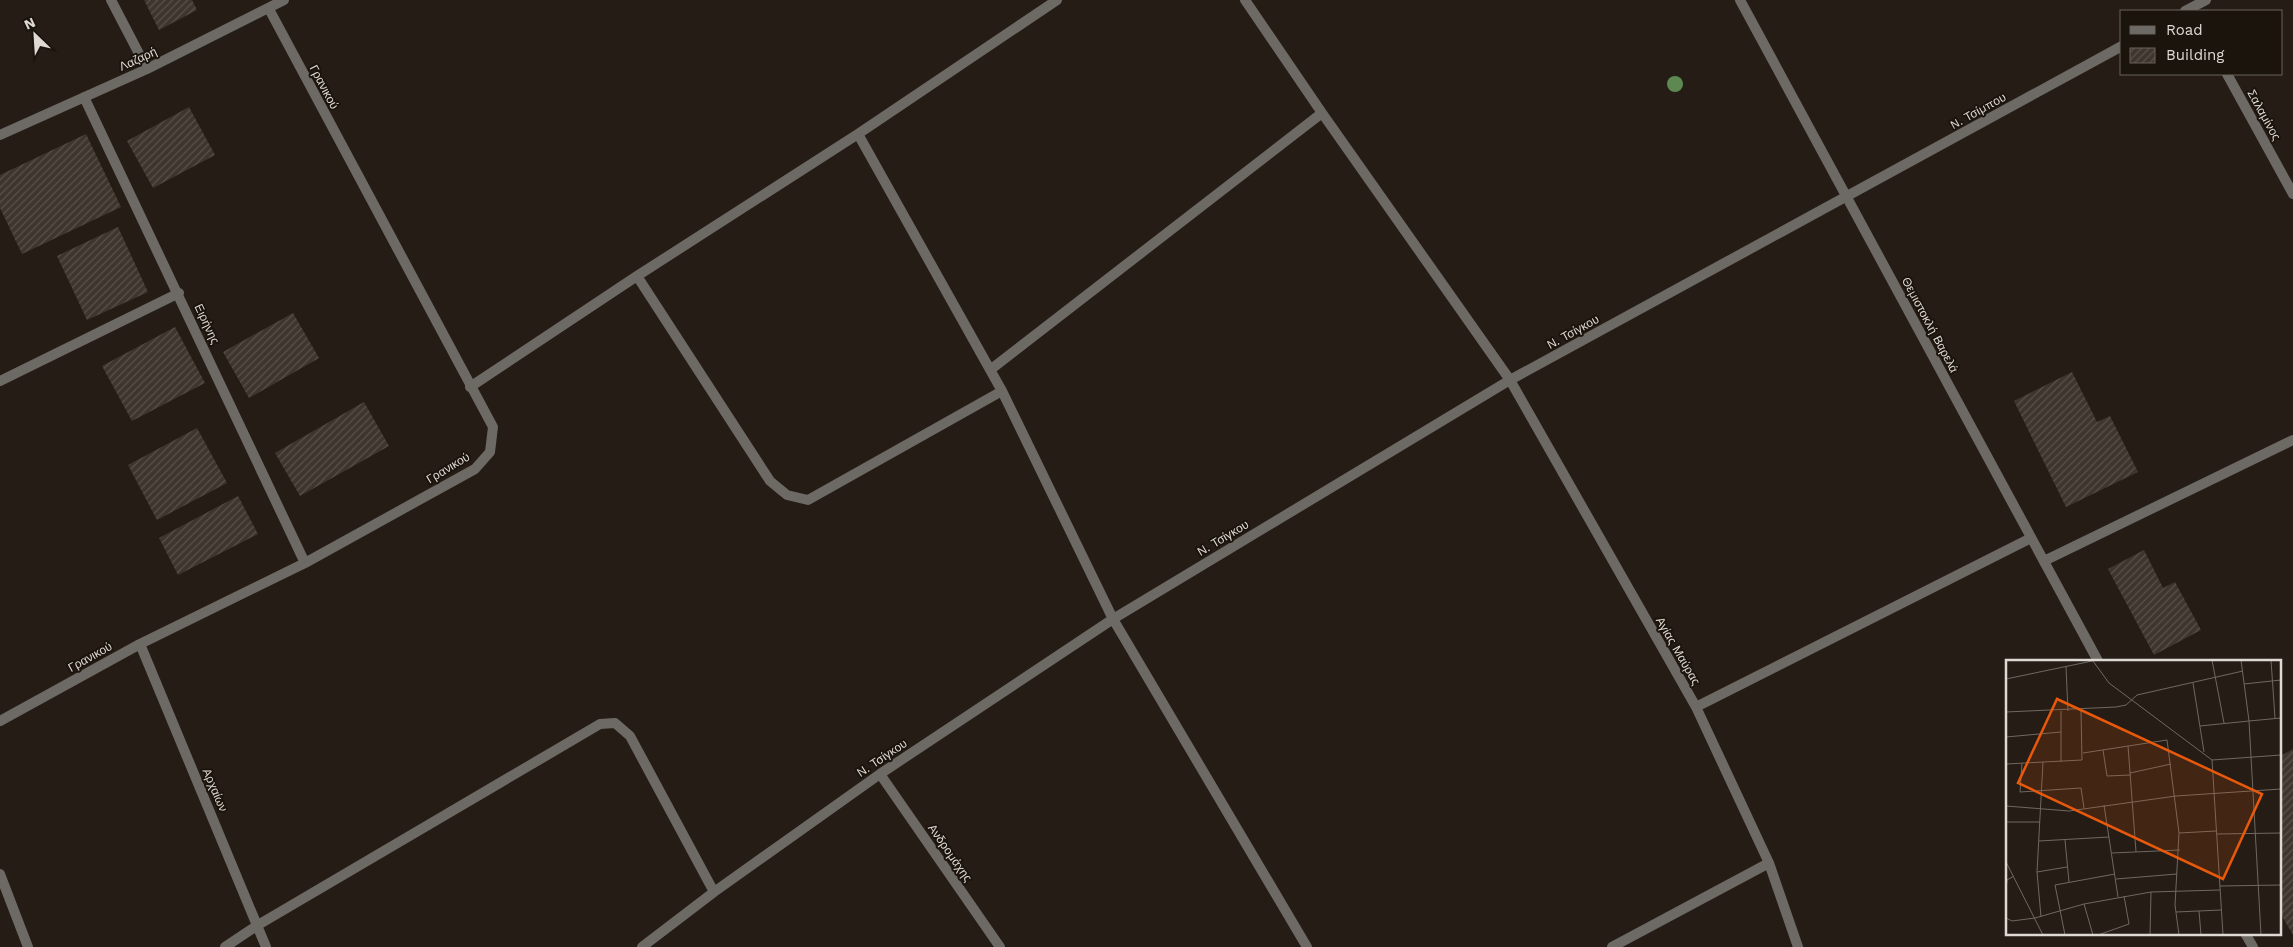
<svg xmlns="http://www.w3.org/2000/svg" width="2293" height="947" font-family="'Work Sans',sans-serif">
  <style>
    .building { fill: url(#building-hatch) }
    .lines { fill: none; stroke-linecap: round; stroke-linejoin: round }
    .minor { stroke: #6d6a65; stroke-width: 10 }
    .tertiary { stroke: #6d6a65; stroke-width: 10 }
    .tree { fill: #5d8852 }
    .labels { text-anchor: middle; stroke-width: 4; stroke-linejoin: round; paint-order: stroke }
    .street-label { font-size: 12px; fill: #dfd9d4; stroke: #1b140d }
    .inset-road { fill: none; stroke: #6f6861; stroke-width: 1 }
    .view { fill: #e8590c; fill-opacity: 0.15; stroke: #e8590c; stroke-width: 2.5 }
    .inset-edge { fill: none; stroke: #dfd9d4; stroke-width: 2.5 }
  </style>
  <defs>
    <pattern id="building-hatch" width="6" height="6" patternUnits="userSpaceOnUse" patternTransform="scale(1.25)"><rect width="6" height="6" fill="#3e352d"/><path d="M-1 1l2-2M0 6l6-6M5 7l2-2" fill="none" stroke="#59524b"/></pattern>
  </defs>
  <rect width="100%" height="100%" fill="#251d15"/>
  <path class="building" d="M144,0H192L197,10L159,30Z
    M189,107L215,155L153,188L127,141Z
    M86,134L121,207L22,254L0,208V175Z
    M118,227L148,292L87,320L57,256Z
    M293,313L319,358L249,398L223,352Z
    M175,327L205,383L132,421L102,366Z
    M2072,372L2097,422L2110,416L2138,472L2066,507L2014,401Z
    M364,402L389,446L300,496L275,453Z
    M197,428L227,483L157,520L128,465Z
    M238,496L258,534L178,575L159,538Z
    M2144,550L2163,588L2175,582L2201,630L2154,655L2108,569Z
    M2293,749V935L2279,911V757Z"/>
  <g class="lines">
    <path class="minor" d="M111,0L147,69
      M1245,0L1322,113L1510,380L1696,707L1769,863L1798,947
      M2185,11L2206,0
      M2227,74L2293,194
      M84,97L305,563
      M858,134L1002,391L1113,619L1307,947
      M0,135L147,69L284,0
      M637,276L770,481L787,495L808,500L1002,391
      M990,370L1322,113
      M0,381L179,293
      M470,387L637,276L858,134L1057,0
      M2044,561L2293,440
      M140,644L266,947
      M1696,707L2031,538
      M0,721L140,644L305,563L475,469L490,452L493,427L269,9
      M880,774L1000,947
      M0,874L28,947
      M225,947L258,925L600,724L615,723L630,736L714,892
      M642,947L714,892L880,774L1113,619L1510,380L2122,46
      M1612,947L1769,863"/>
    <path class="tertiary" d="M1740,0L2098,661
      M2245,933L2253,947"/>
  </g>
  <circle class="tree" cx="1675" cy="84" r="8"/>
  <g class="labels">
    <g class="street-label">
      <text transform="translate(138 59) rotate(-25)" y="4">Λαζαρή</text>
      <text transform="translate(324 87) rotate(62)" y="4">Γρανικού</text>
      <text transform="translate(1978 111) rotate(-29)" y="4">N. Τσίμπου</text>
      <text transform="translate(2264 115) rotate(61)" y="4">Σαλαμίνος</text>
      <text transform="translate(207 324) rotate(65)" y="4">Ειρήνης</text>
      <text transform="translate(1930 325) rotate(62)" y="4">Θεμιστοκλή Βαρελά</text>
      <text transform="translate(1573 332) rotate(-29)" y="4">Ν. Τσίγκου</text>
      <text transform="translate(448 468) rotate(-31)" y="4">Γρανικού</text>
      <text transform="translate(1223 538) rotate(-31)" y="4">Ν. Τσίγκου</text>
      <text transform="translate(1678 651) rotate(60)" y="4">Αγίας Μαύρας</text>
      <text transform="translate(90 657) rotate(-29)" y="4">Γρανικού</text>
      <text transform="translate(882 758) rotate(-34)" y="4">Ν. Τσίγκου</text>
      <text transform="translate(215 790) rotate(67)" y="4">Αρχαίων</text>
      <text transform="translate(950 853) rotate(55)" y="4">Ανδρομάχης</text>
    </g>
  </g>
  <g transform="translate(2006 660)">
    <rect width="275" height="275" fill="#251d15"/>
    <path class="inset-road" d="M206,0L218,63M235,0L243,61L275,58M265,0L269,58M87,1L103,23L206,100M60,7L62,51M0,19L91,0M187,23L198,92M238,24L275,20M55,51V102M0,52L110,47L120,45L131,35L237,11M194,66L243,61L255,275M0,77L55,72M122,86L130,192M97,90L101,116L125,115M77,93L161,80L173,173L169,245L173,275M206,100L217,275M206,100L275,95M16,103L14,132L75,128L78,148M0,104L76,100L75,51M124,113L165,104M98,145L112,237M0,146L63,151L170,136L275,129M0,162H34M173,173L210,171M211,174L275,173M59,180L63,222M33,181L103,177M106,193L174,190M0,202L37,275M31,212L61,207M110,219L171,214M214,226L275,225M0,230L1,220L8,216M78,244L87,275M193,251L195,275M170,252L215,250M35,257L31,212L37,102M0,258L6,261L29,258L78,244L145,232L214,230M59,275L49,225L109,214M92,275L123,264L118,236M144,275L145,232"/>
    <path class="view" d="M51,39L256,134L217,219L12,123Z"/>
    <rect width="275" height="275" class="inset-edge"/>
  </g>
  <rect x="2120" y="10" width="162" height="65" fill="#1b140d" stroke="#69635d"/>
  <rect x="2130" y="26" width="25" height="8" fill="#6d6a65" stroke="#69635d"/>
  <text x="2166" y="35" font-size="15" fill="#dfd9d4">Road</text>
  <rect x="2130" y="48" width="25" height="15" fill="url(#building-hatch)" stroke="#69635d"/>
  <text x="2166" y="60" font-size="15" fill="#dfd9d4">Building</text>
  <g transform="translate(35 35) rotate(335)" stroke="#1b140d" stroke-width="4" paint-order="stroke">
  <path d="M0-4L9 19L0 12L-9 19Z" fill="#dfd9d4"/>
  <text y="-8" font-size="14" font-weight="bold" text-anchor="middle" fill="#dfd9d4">N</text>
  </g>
</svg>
